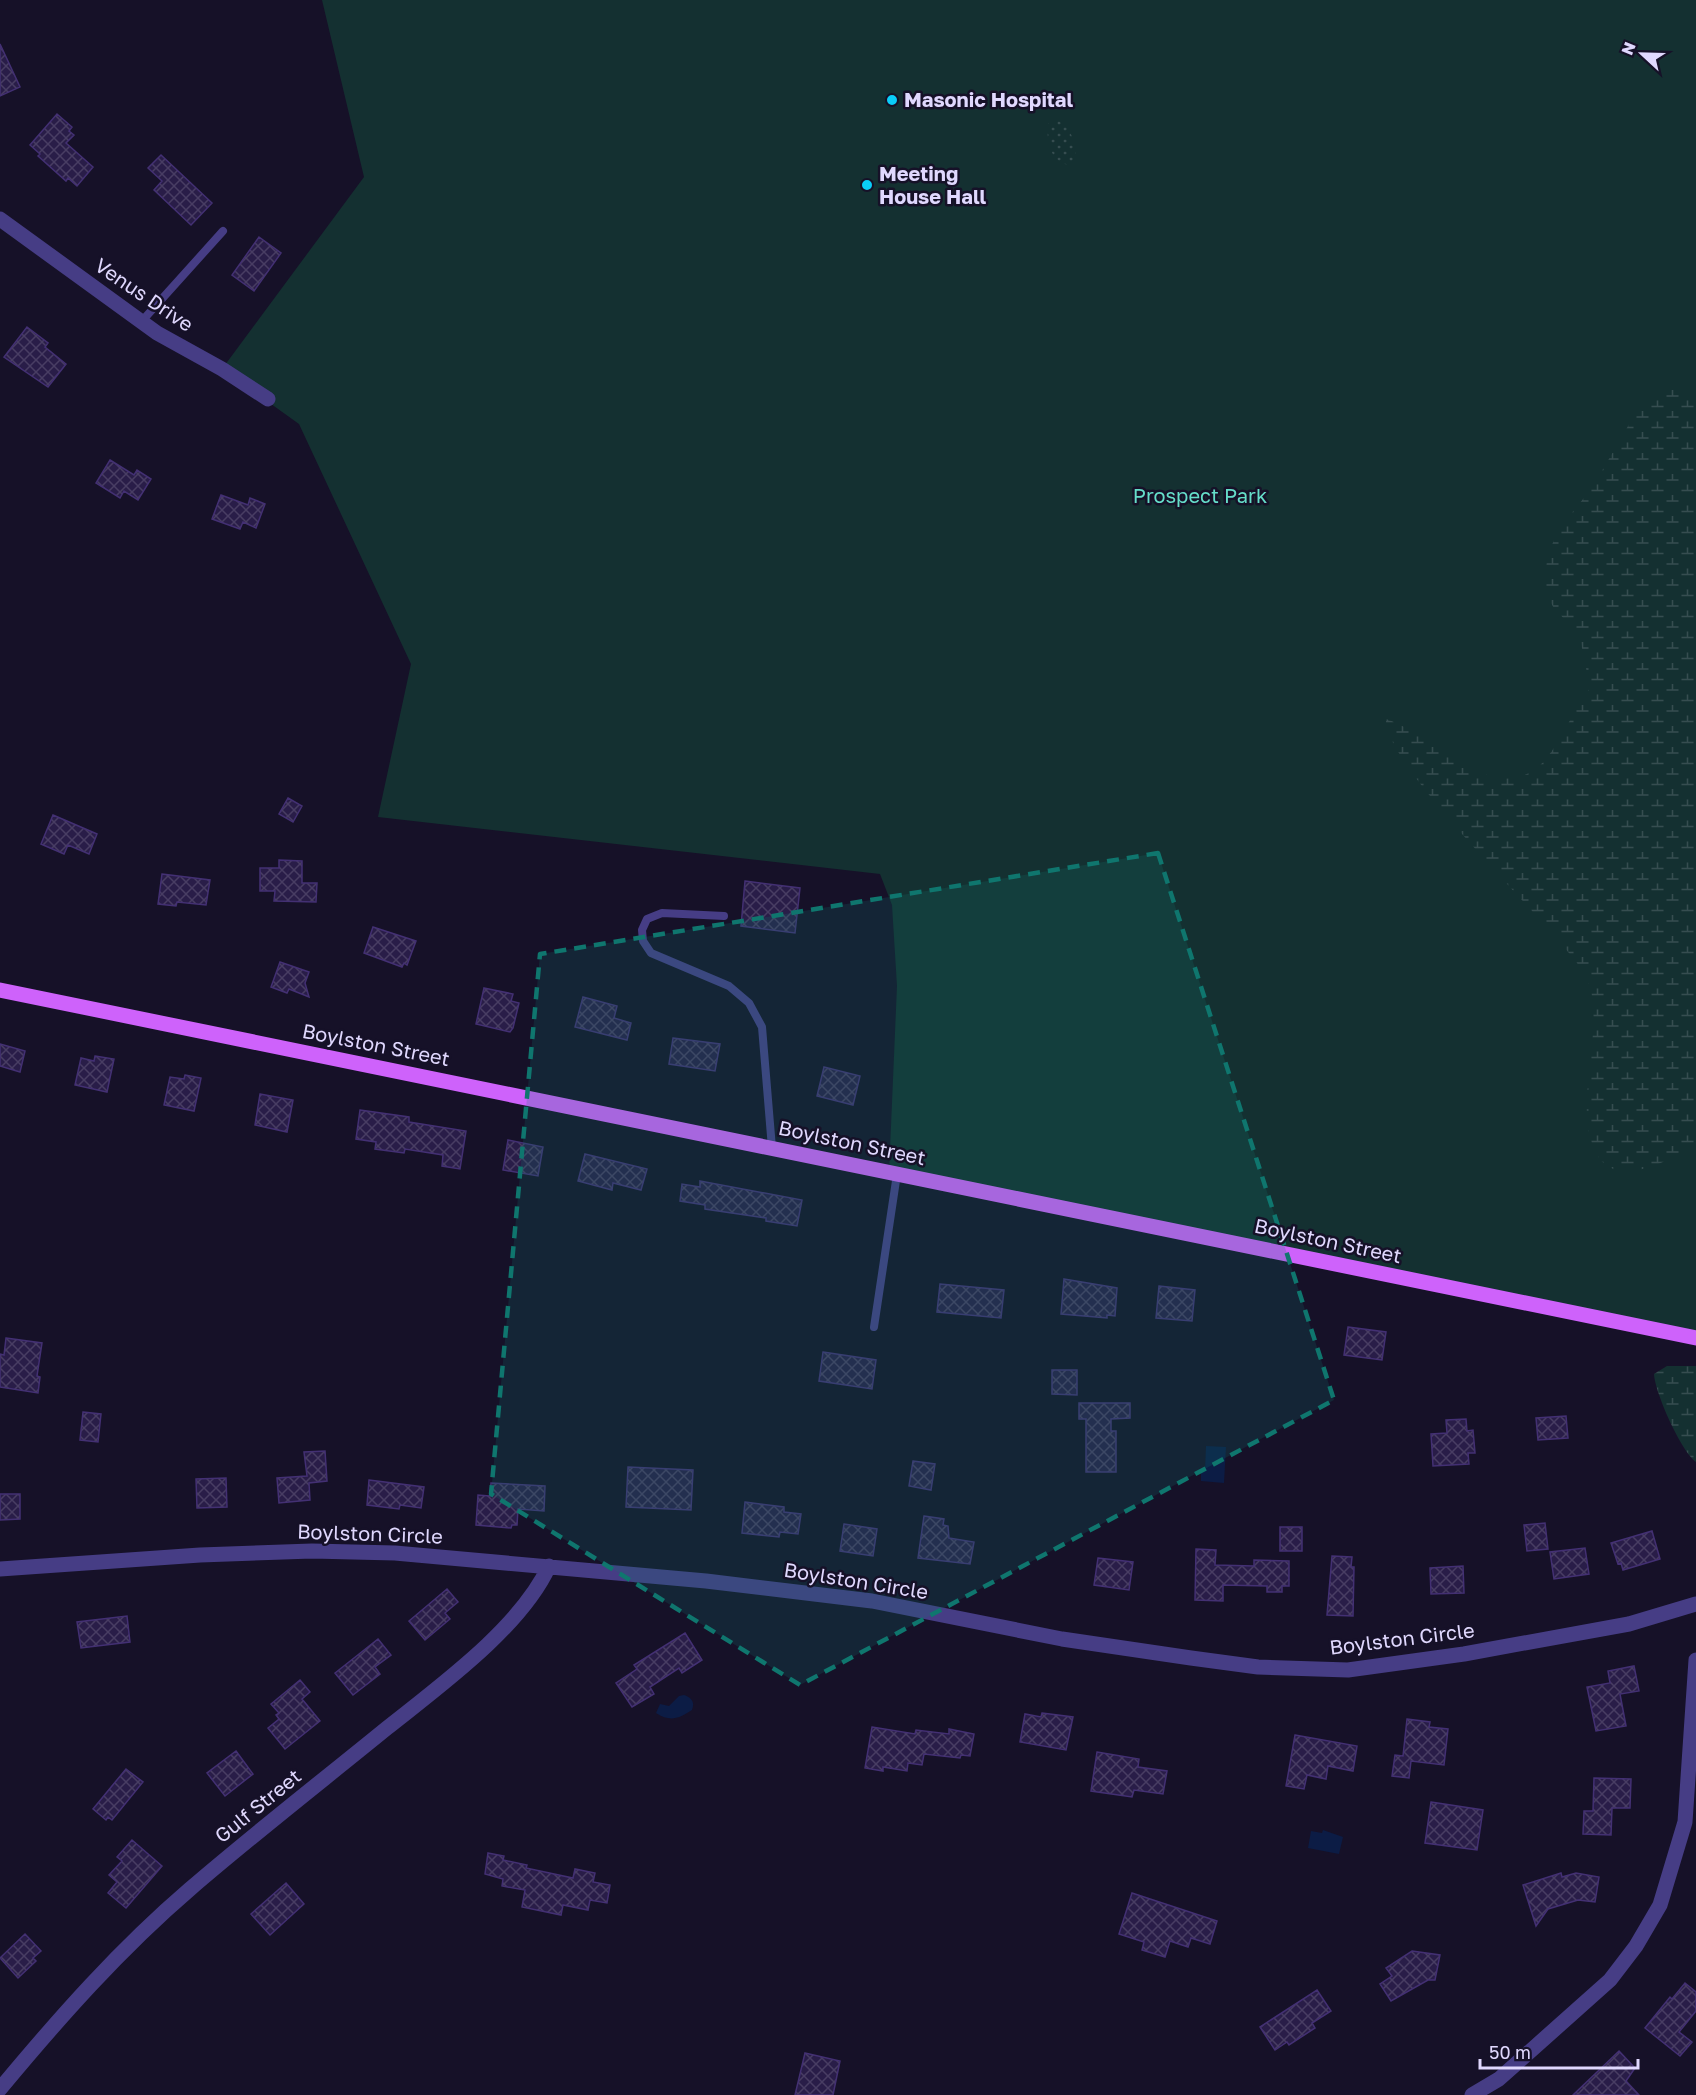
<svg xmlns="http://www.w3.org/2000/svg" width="1696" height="2095" font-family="'Golos Text',sans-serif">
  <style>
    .green { fill: #143031 }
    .wetland { fill: url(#wetland-marsh) }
    .garden { fill: url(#garden-dots) }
    .water { fill: #0c1c45 }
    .building { fill: url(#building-cross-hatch); stroke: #433073; stroke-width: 1.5 }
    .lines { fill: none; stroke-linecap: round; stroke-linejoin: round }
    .lane { stroke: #463d85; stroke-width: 8 }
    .street { stroke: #463d85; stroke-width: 15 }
    .primary { stroke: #ce62fb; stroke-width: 15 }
    .marked { fill: #0f766e; fill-opacity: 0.2; stroke: #0f766e; stroke-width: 4.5; stroke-dasharray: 12 8; stroke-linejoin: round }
    .poi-dot { fill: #0acdf8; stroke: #161128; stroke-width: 2 }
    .labels { text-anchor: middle; stroke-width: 5; stroke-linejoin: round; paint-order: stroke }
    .poi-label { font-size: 20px; font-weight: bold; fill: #e0d8fe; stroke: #161128; text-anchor: start }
    .street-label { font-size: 20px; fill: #e0d8fe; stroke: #161128 }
    .park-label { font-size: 20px; fill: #65ddc9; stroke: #161128 }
  </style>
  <defs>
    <pattern id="wetland-marsh" width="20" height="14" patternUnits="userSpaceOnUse" patternTransform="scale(1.5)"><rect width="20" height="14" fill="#143031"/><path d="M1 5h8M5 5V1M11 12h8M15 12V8" fill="none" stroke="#364d50"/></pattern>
    <pattern id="garden-dots" width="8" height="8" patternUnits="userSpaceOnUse" patternTransform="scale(1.5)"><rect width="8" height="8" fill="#143031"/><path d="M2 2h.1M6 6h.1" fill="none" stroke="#364d50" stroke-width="1.8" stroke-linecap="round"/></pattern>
    <pattern id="building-cross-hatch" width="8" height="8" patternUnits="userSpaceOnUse" patternTransform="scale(1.5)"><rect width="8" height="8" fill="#291d48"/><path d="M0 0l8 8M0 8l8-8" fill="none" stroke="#483d63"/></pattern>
  </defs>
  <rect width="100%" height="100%" fill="#161128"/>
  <path class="green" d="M322,0H1696V1338L889,1173L897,986L892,905L880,874L378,817L411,664L299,424L222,369L364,177Z"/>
  <path class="wetland" d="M1678,387L1696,392V1145C1669,1160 1616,1191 1596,1153C1569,1102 1613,1015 1582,970C1548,920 1383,765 1386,719C1432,733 1498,815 1546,759C1563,738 1573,710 1590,688L1579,633L1555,610L1547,596L1544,576L1548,555L1558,530L1592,488L1638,409L1657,392Z
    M1667,1366H1696V1462C1681,1451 1655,1393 1654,1374Z"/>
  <path class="garden" d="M1053,119C1070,124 1075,140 1076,156L1070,165C1050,163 1046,140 1048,124Z"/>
  <path class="water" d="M1206,1446L1226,1447L1224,1483L1201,1481V1472L1205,1471Z
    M684,1695C692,1698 695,1702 692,1710C678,1719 670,1722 656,1713L660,1704L669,1706L679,1696Z
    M1323,1830L1343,1837L1339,1854L1308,1848L1311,1831L1322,1833Z"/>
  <path class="building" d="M0,44L20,87L0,96Z
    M57,114L72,127L69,131L74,135L66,143L93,167L77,186L68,178L66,181L38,156L40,154L30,145Z
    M161,155L212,203L191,225L154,190L162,181L148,168Z
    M259,237L281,253L254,291L232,275Z
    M27,327L48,343L45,347L66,364L48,387L4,357Z
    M110,460L134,475L137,470L151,479L138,500L124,491L120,498L96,483Z
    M221,495L248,505L250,498L265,504L256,528L243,522L240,529L212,519Z
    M288,798L302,806L293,822L279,814Z
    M53,815L97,834L89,854L68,845L64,854L41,844Z
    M279,860L302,861V883H317L316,902L274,901L275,891H260V868H279Z
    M162,874L210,880L206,905L177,902L176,906L158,904Z
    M745,881L800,888L795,933L741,926Z
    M373,927L416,941L407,965L404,963L402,967L364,953Z
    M280,962L309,972L305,983L309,997L289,989L287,993L271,987Z
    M484,988L513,994L511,1001L519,1003L513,1028L510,1032L476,1024Z
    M583,997L617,1006L614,1018L631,1023L627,1040L575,1027Z
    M673,1038L720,1044L715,1071L669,1064Z
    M0,1044L25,1051L20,1072L0,1066Z
    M95,1056L114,1059L107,1092L75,1085L81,1058L94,1061Z
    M824,1067L860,1076L853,1105L817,1096Z
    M185,1075L201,1078L194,1111L164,1105L170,1077L184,1079Z
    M260,1094L293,1100L287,1132L255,1125Z
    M360,1110L409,1117V1122L466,1131L460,1169L442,1166L443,1155L405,1149L404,1153L375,1149L376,1142L356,1139Z
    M508,1140L543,1147L538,1176L503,1170Z
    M585,1154L647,1169L641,1190L613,1183L612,1190L578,1181Z
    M700,1181L802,1200L797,1226L766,1221V1218L705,1209V1205L680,1201L682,1184L700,1187Z
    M1064,1279L1117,1288L1115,1316L1107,1315V1318L1061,1314Z
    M940,1284L1004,1290L1001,1318L937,1312Z
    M1159,1286L1195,1290L1192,1321L1156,1318Z
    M1348,1327L1386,1332L1382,1360L1344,1355Z
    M6,1338L42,1343L37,1376L40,1377L38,1393L0,1387V1354L4,1355Z
    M823,1352L876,1360L872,1389L819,1381Z
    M1052,1370H1077V1395L1052,1394Z
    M1079,1403H1130V1418L1111,1419V1431H1116V1472H1086V1419H1079Z
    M83,1412L101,1414L98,1442L80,1440Z
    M1566,1416L1568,1438L1538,1440L1536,1418Z
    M1466,1419L1467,1431L1473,1430L1475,1453H1468L1469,1464L1433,1466L1431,1434L1447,1433L1446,1420Z
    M325,1451L327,1481L309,1483L310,1500L279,1503L277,1478L307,1476L304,1452Z
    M913,1461L935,1464L931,1490L909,1486Z
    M628,1467L693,1470L691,1510L626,1507Z
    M226,1478L227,1507L197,1508L196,1479Z
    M369,1480L424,1487L421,1508L400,1505L399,1509L367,1505Z
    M491,1483L545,1486L544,1511L518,1509L517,1525H512L511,1528L476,1525L478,1495L490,1496Z
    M0,1494H20V1519L0,1520Z
    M745,1502L784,1507V1512L801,1514L798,1534L780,1532L779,1537L742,1533Z
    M924,1516L944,1519L943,1525L948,1526L949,1538L974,1542L970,1564L918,1558Z
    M1545,1523L1548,1549L1527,1551L1524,1525Z
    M844,1524L877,1529L873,1556L840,1551Z
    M1280,1527H1302V1551H1280Z
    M1652,1531L1660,1559L1623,1570L1621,1563L1618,1564L1611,1543Z
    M1585,1548L1589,1574L1554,1579L1550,1552Z
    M1196,1549L1216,1550L1215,1565L1254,1566V1560L1289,1561V1586H1282V1592H1267V1586L1223,1585V1601L1195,1600Z
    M1332,1556L1352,1557L1351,1567H1354L1353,1616L1327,1615Z
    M1098,1558L1133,1562L1129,1590L1094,1585Z
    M1463,1566L1464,1593L1431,1594L1430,1568Z
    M447,1589L458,1602L445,1613L450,1619L425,1640L409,1621Z
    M127,1616L130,1642L81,1648L77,1622Z
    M685,1633L702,1660L682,1673L679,1668L650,1687L654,1694L632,1707L616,1683L637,1669L634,1665Z
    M378,1639L391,1655L375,1667L380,1674L353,1695L335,1673Z
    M1634,1666L1639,1691L1620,1694L1626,1726L1596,1731L1587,1687L1610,1683L1608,1671Z
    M300,1680L310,1692L302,1699L320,1721L285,1749L268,1728L279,1719L276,1715L279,1713L271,1704Z
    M1042,1713L1073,1717L1066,1750L1020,1742L1025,1714L1041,1717Z
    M1407,1719L1430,1722L1429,1727L1448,1729L1444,1765L1411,1761L1409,1778L1392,1776L1395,1755L1403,1756Z
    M872,1727L915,1734L916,1730L949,1734V1729L974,1734L970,1756L961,1755L960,1758L924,1754L922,1765L908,1763L907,1771L883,1767V1771L865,1768Z
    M1295,1735L1357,1746L1353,1771L1328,1766L1326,1779L1307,1775L1304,1789L1286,1786Z
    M236,1751L253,1774L225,1796L207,1773Z
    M1097,1752L1139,1759L1138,1767L1167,1771L1163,1794L1134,1790L1132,1797L1091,1791Z
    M126,1769L143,1782L112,1820L108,1817L106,1820L93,1809Z
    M1594,1778L1631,1779L1630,1808H1612L1611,1835L1583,1834L1584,1811H1593Z
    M1431,1802L1483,1810L1477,1850L1425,1843Z
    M132,1840L162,1866L126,1908L108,1893L117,1882L109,1875L122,1861L117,1857Z
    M488,1853L504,1856L503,1860L527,1865L526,1868L573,1878L575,1869L595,1873L593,1882L610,1885L607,1903L590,1900L588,1910L563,1905L561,1915L522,1907L525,1890L502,1886L503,1879L485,1874Z
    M1561,1873L1562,1877L1576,1873L1599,1877L1595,1902L1578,1900L1548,1909L1536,1926L1523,1885Z
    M286,1883L304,1904L270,1935L251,1914Z
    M1132,1893L1217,1921L1210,1944L1191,1938L1188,1947L1170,1941L1165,1957L1142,1950L1144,1942L1119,1934Z
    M25,1934L41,1951L33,1958L36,1961L18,1978L0,1958Z
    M1412,1951L1440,1955L1435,1980H1428L1391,2001L1380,1984L1392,1976L1386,1968Z
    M1685,1983L1696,1992V2011L1679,2032L1692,2042L1680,2056L1645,2028L1670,1997L1672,1999Z
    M1317,1990L1331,2011L1312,2023L1315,2028L1289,2045L1287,2042L1275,2050L1260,2027Z
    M1619,2051L1635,2068L1626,2081L1639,2095H1573Z
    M805,2053L840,2061L833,2095H795Z"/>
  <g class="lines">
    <path class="lane" d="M142,321L223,231
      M724,916L662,913L647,919L642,930L643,941L651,953L729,986L749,1003L762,1027L772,1148
      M874,1327L897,1174"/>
    <path class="street" d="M0,219L157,333L222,369L268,399
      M0,1569L200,1555L312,1551L395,1553L706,1581L872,1601L1062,1639L1191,1658L1258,1667L1348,1670L1464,1654L1629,1624L1696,1604
      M0,2089C59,2018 120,1949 190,1889C255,1833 322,1781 387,1728C441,1685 521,1627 549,1566
      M1472,2095L1499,2079L1610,1980L1636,1946L1660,1905L1685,1822L1696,1660"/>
    <path class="primary" d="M0,990L1696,1338"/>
  </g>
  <path class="marked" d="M1158,853L1334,1400L800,1685L491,1494L540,954Z"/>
  <g class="poi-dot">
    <circle cx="892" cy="100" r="6"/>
    <circle cx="867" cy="185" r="6"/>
  </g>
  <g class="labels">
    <g class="poi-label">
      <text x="904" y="107">Masonic Hospital</text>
      <text x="879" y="181">Meeting<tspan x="879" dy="23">House Hall</tspan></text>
    </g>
    <g class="street-label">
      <text transform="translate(144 295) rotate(34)" y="7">Venus Drive</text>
      <text transform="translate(376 1045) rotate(11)" y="7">Boylston Street</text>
      <text transform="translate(852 1143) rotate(12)" y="7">Boylston Street</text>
      <text transform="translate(1328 1241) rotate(12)" y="7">Boylston Street</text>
      <text transform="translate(370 1534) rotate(2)" y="7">Boylston Circle</text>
      <text transform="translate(856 1581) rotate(9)" y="7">Boylston Circle</text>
      <text transform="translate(1402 1639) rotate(-7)" y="7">Boylston Circle</text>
      <text transform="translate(258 1806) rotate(-39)" y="7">Gulf Street</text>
    </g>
    <g class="park-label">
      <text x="1200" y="503">Prospect Park</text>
    </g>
  </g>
  <g transform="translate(1642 54) rotate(292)" stroke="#161128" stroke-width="4.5" paint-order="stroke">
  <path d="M0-4.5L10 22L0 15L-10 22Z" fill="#e0d8fe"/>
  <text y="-9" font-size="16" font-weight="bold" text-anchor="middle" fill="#e0d8fe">N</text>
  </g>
  <path d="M1480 2059v9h158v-9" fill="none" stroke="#e0d8fe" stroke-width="3"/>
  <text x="1489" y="2059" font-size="18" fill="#e0d8fe" stroke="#161128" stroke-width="4.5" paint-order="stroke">50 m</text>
</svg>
